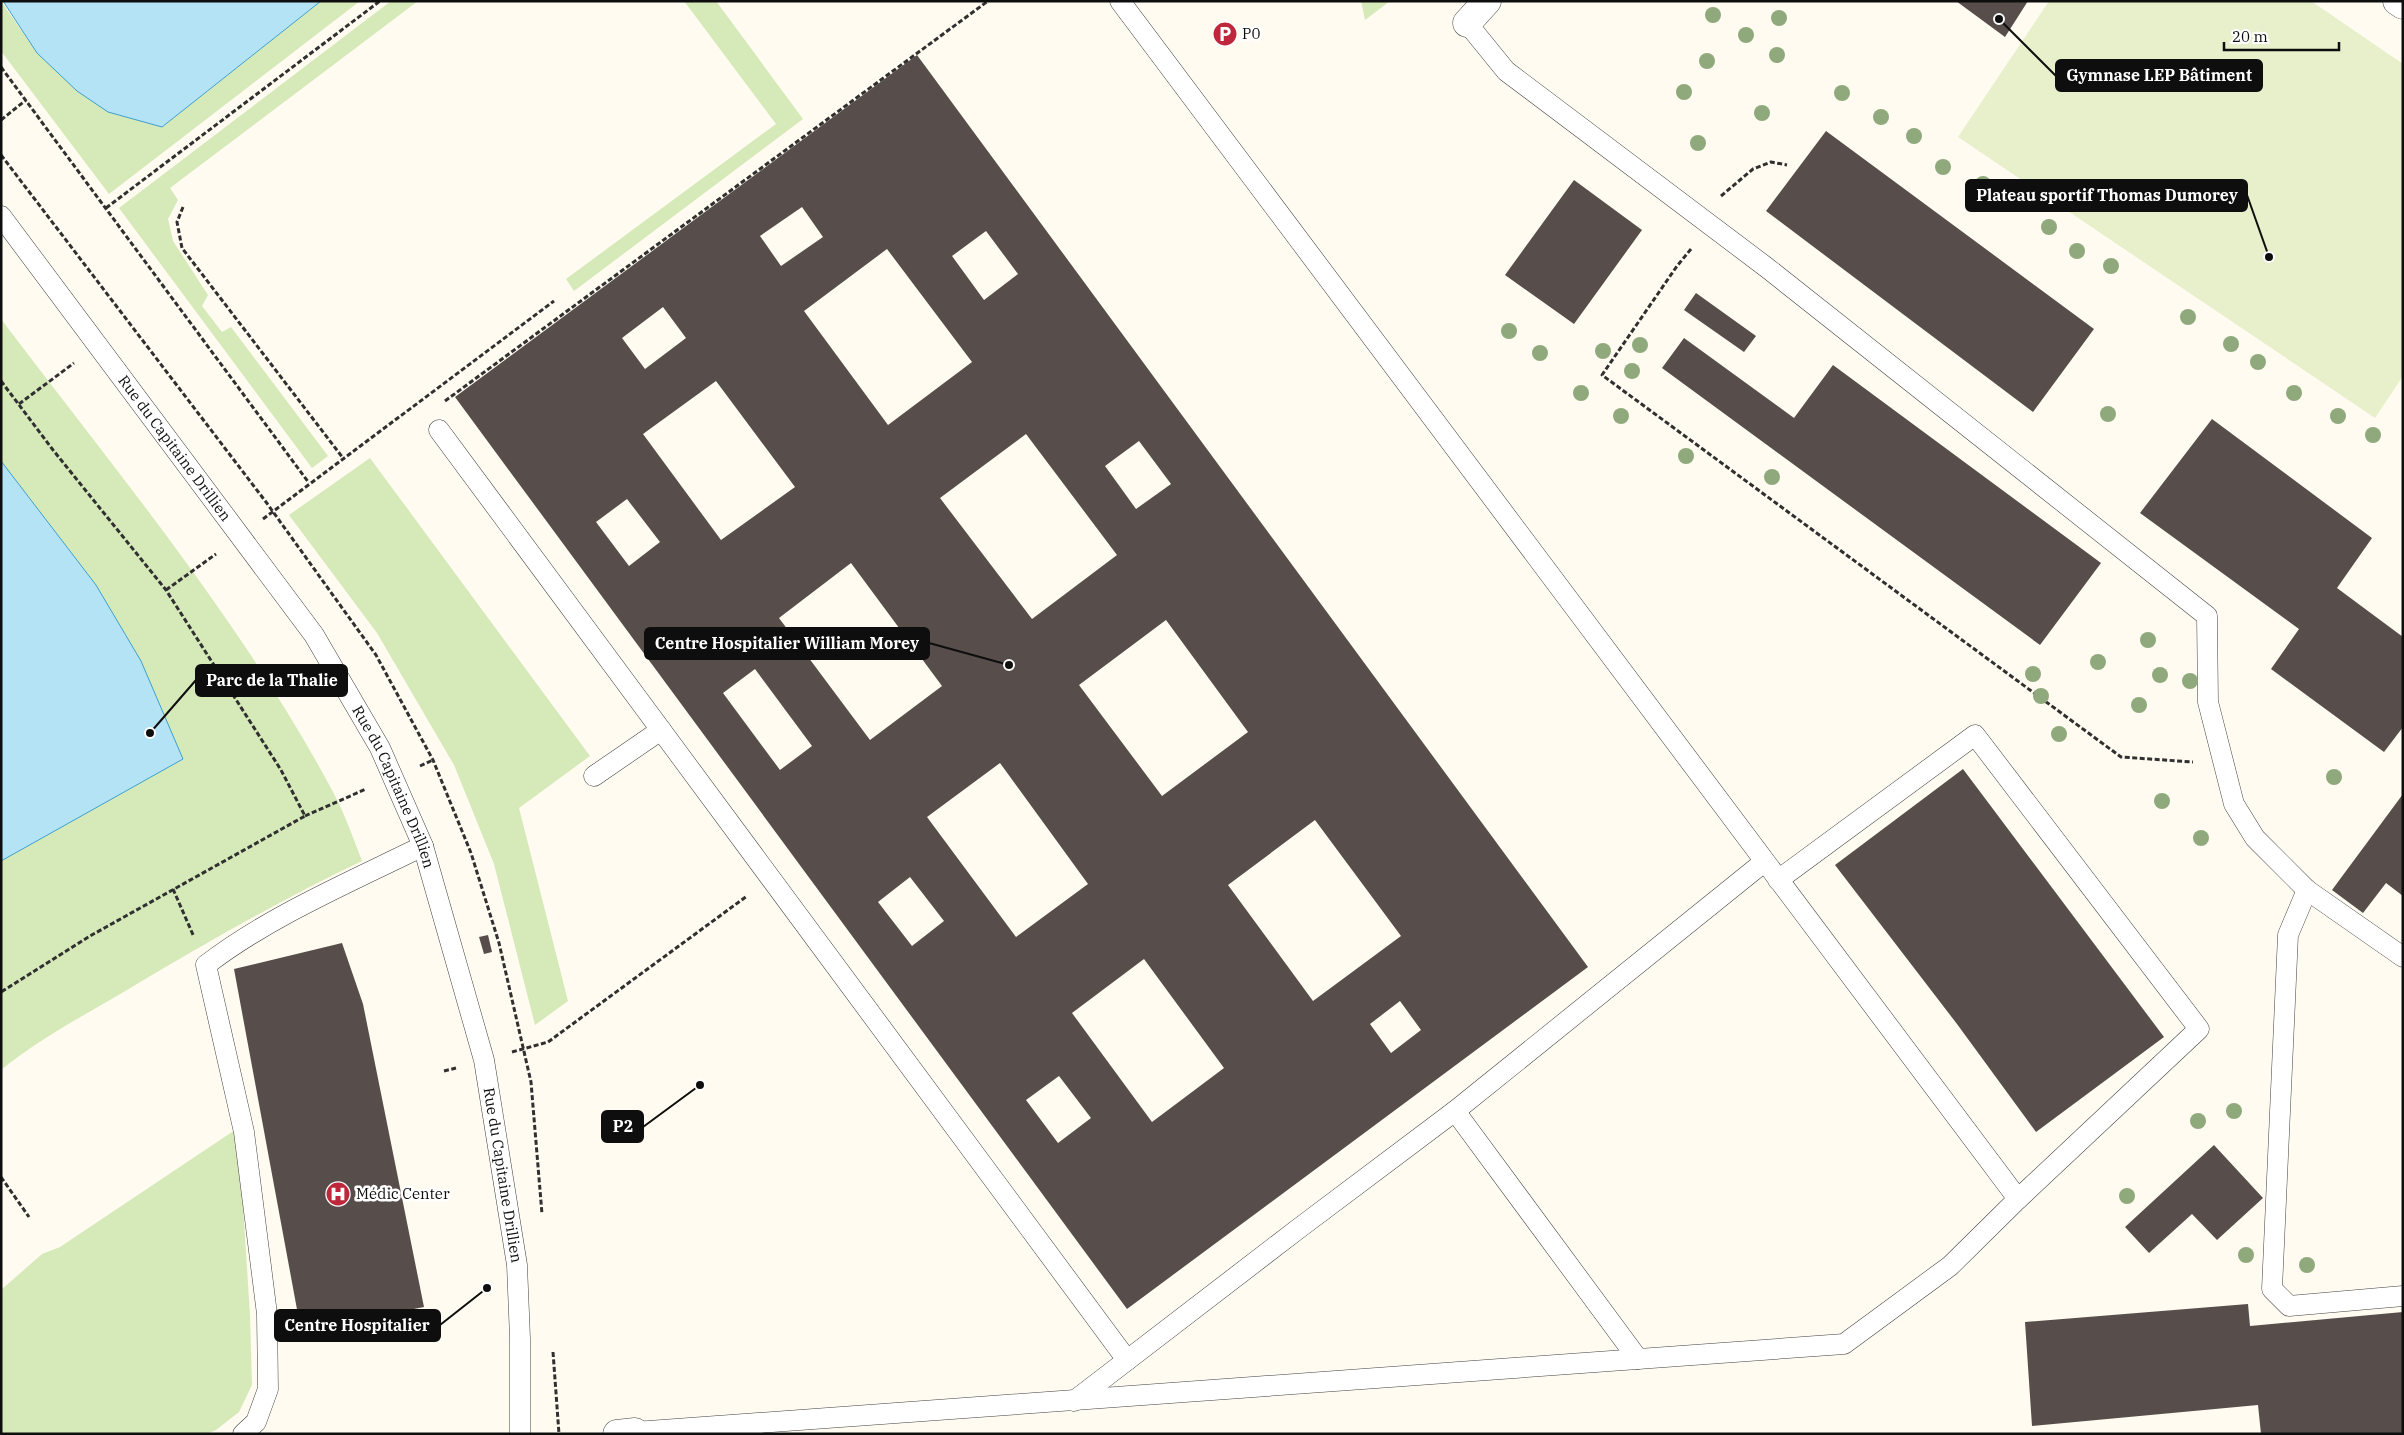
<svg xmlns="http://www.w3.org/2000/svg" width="2404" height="1435" font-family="'IBM Plex Serif',serif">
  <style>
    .green { fill: #d6e9b9 }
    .pitch { fill: #e7f0cb }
    .water { fill: #b5e3f6; stroke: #3ca0cc }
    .building { fill: #574e4b; fill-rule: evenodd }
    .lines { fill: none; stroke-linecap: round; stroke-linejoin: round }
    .lane-casing { stroke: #414141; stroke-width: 21 }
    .street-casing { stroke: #414141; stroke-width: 29 }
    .path { stroke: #303030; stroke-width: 3; stroke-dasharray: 5 2.5; stroke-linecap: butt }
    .lane { stroke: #fff; stroke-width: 20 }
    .street { stroke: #fff; stroke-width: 28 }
    .tree { fill: #8fa97d }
    .labels { text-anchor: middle; stroke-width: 5; stroke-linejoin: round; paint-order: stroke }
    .poi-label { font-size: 15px; fill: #0e0e0e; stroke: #fff; text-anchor: start }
    .street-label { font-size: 15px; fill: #0e0e0e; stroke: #fff }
    .leader { fill: none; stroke: #0e0e0e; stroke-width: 2 }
    .callout-dot { fill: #0e0e0e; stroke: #fff; stroke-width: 2 }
    .callout { fill: #0e0e0e; stroke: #0e0e0e; stroke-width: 2 }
    .callout-label { font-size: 16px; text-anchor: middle; font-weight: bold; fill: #fff }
  </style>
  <rect width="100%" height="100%" fill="#fffbf0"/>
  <path class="green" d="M1,1L37,53L162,127L321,1H360L109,194L1,51Z
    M391,1H418L170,188L178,200L168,219L173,241L208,295L202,306L222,332L231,327L328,456L312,468L119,208Z
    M684,1H716L803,119L574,291L566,279L776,124Z
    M1361,1H1390L1365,20Z
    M1,319C115,470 244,624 333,792C345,814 353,838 362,861C280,900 201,946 122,993C81,1017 39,1039 1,1070Z
    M370,458L590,756L519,808L568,1001L535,1025L494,864L454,765L377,633L289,515Z
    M238,1128L250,1315L252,1385L239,1412L216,1430L207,1434H1V1290L42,1254L60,1247Z"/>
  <path class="pitch" d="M2049,1H2311L2403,64V376L2375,418L1958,137Z"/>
  <path class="water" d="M3,1H321L162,127L108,112L77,91L37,53Z
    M1,461L96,585L141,661L183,759L1,861Z"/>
  <path class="building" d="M1956,1H2028L2005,37Z
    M917,55L1588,967L1127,1309L455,397ZM802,207L823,237L781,266L760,236ZM986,231L1018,274L984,300L952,256ZM887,249L972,362L888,425L804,311ZM663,307L686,338L645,369L622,338ZM716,381L795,487L721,540L643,434ZM1026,434L1117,555L1032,619L940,498ZM1139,441L1171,484L1136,509L1105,466ZM627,499L660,542L629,566L596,522ZM851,563L942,686L870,740L779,618ZM1166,620L1248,732L1162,796L1079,685ZM755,669L812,746L780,770L723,693ZM1000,763L1088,884L1016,937L927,817ZM1315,820L1401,936L1313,1001L1228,885ZM910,877L944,921L912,946L878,902ZM1144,959L1224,1068L1152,1122L1072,1013ZM1400,1001L1421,1030L1391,1053L1370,1024ZM1059,1076L1091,1118L1058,1143L1026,1100Z
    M1826,131L2094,329L2033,412L1766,211Z
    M1574,180L1642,230L1574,324L1505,275Z
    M1696,293L1756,336L1744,352L1684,310Z
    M1684,338L1794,418L1833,365L2101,563L2040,645L1662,368Z
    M2212,419L2372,538L2337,588L2403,637V727L2384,752L2271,669L2299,629L2140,513Z
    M1963,769L2164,1037L2036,1132L1957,1024L1835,865Z
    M2403,794V896L2386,883L2363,913L2332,890Z
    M488,935L492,952L484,954L479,937Z
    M342,943L363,1004L424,1307L301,1331L234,969Z
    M2214,1145L2263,1198L2217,1240L2192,1214L2149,1253L2125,1227Z
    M2248,1304L2250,1326L2403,1312V1434H2261L2258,1405L2032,1426L2025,1322Z"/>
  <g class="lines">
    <defs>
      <g id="lane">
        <path d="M1467,23L1506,71L1766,267L2207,616L2208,702L2234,804L2255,838L2307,890"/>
        <path id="s1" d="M1,216L314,635L380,748L423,846L484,1060L517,1265L520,1338V1434"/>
        <path d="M439,430L661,730"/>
        <path d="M594,776L661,730L1127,1360"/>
        <path d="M1778,880L1975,735L2199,1029L2018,1199"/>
        <path d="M2403,957L2307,890L2288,935L2272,1289L2289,1306L2403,1296"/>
        <path d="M1455,1111L1764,862"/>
        <path d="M1074,1401L1298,1229L1455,1111L1638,1359"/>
        <path d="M635,1432L1844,1344L1950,1266L2018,1199L1120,1"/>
        <path d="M243,1434L256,1422L268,1389L267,1314L244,1132L206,965C268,917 352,881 423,846"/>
      </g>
      <path id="street" d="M2397,1L2403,5
        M1467,23L1487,1
        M617,1434L635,1432"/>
    </defs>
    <use href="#lane" class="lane-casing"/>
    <use href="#street" class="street-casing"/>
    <path class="path" d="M1,67L309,483
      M1,120L26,100
      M1,155L266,502L376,655L433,760L471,853L499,943L531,1082L542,1214
      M1721,196L1753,169L1771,162L1787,165
      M183,207L177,222L182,248L343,458
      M106,208L380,1
      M1691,249L1677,266L1602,375L2121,757L2193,762
      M1,381L53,450L166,590L281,770L305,816L90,936L1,992
      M445,401L988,1
      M19,404L74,363
      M263,519L554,301
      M166,590L216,554
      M420,766L433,760
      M305,816L366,789
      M173,889L194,937
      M512,1052L548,1042L747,896
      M444,1071L456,1068
      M1,1177L29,1217
      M553,1352L559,1434"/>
    <use href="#lane" class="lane"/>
    <use href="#street" class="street"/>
  </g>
  <g class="tree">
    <circle cx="1713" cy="15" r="8"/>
    <circle cx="1779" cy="18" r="8"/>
    <circle cx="1746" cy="35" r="8"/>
    <circle cx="1777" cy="55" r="8"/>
    <circle cx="1707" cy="61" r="8"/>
    <circle cx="1684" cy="92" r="8"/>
    <circle cx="1842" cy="93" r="8"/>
    <circle cx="1762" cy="113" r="8"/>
    <circle cx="1881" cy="117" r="8"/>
    <circle cx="1914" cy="136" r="8"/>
    <circle cx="1698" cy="143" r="8"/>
    <circle cx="1943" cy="167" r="8"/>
    <circle cx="1983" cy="184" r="8"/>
    <circle cx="2013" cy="204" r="8"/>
    <circle cx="2049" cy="227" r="8"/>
    <circle cx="2077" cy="251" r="8"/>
    <circle cx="2111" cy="266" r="8"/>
    <circle cx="2188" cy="317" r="8"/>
    <circle cx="1509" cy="331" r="8"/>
    <circle cx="2231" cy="344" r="8"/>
    <circle cx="1640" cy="345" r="8"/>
    <circle cx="1603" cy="351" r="8"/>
    <circle cx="1540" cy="353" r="8"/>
    <circle cx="2258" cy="362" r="8"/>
    <circle cx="1632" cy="371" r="8"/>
    <circle cx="1581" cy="393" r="8"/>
    <circle cx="2294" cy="393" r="8"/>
    <circle cx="2108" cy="414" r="8"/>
    <circle cx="1621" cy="416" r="8"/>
    <circle cx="2338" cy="416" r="8"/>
    <circle cx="2373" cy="435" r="8"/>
    <circle cx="1686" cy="456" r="8"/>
    <circle cx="1772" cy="477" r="8"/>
    <circle cx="2148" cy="640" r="8"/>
    <circle cx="2098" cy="662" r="8"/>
    <circle cx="2033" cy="674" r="8"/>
    <circle cx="2160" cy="675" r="8"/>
    <circle cx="2190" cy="681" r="8"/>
    <circle cx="2041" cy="696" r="8"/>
    <circle cx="2139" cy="705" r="8"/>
    <circle cx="2059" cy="734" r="8"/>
    <circle cx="2334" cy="777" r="8"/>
    <circle cx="2162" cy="801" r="8"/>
    <circle cx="2201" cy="838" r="8"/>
    <circle cx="2234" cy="1111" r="8"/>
    <circle cx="2198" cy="1121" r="8"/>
    <circle cx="2127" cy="1196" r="8"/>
    <circle cx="2246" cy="1255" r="8"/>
    <circle cx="2307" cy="1265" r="8"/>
  </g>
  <defs>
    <symbol id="parking-disc" viewBox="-11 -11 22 22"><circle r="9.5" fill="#be273b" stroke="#fff"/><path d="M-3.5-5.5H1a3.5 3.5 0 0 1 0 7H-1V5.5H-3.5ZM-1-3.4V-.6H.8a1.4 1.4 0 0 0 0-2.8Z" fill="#fff"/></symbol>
    <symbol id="hospital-disc" viewBox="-11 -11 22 22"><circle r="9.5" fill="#be273b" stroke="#fff"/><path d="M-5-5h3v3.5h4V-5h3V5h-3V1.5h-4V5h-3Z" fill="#fff"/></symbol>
  </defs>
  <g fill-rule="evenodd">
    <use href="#parking-disc" x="1211" y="20" width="28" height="28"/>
    <use href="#hospital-disc" x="324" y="1180" width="28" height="28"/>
  </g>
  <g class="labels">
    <g class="poi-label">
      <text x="1242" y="39">P0</text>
      <text x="356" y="1199">Médic Center</text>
    </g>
    <g class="street-label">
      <text dy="5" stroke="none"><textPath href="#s1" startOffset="290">Rue du Capitaine Drillien</textPath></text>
      <text dy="5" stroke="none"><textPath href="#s1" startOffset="695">Rue du Capitaine Drillien</textPath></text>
      <text dy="5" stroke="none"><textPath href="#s1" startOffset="1100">Rue du Capitaine Drillien</textPath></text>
    </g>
  </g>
  <path class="leader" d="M1999 19L2056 76M2269 257L2247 195M1009 665L929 643M150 733L196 680M700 1085L643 1127M487 1288L440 1325"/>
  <g class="callout-dot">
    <circle cx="1999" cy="19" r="5"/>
    <circle cx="2269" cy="257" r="5"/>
    <circle cx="1009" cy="665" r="5"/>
    <circle cx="150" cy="733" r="5"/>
    <circle cx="700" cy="1085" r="5"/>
    <circle cx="487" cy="1288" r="5"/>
  </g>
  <g class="callout">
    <rect x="2056" y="60" width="206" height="31" rx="5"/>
    <rect x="1966" y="180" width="281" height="31" rx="5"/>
    <rect x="645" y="628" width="284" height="31" rx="5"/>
    <rect x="196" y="665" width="151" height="31" rx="5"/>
    <rect x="602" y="1111" width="41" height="31" rx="5"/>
    <rect x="275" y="1310" width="165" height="31" rx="5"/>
  </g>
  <g class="callout-label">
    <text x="2159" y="81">Gymnase LEP Bâtiment</text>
    <text x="2107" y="201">Plateau sportif Thomas Dumorey</text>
    <text x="787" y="649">Centre Hospitalier William Morey</text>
    <text x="272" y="686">Parc de la Thalie</text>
    <text x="623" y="1132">P2</text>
    <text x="357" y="1331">Centre Hospitalier</text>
  </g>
  <rect width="2404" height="1435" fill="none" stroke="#0e0e0e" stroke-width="5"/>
  <path d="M2224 42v8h115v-8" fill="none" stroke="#0e0e0e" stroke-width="2.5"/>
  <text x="2232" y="42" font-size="15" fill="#0e0e0e" stroke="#ffffff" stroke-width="4" paint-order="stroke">20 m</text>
</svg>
